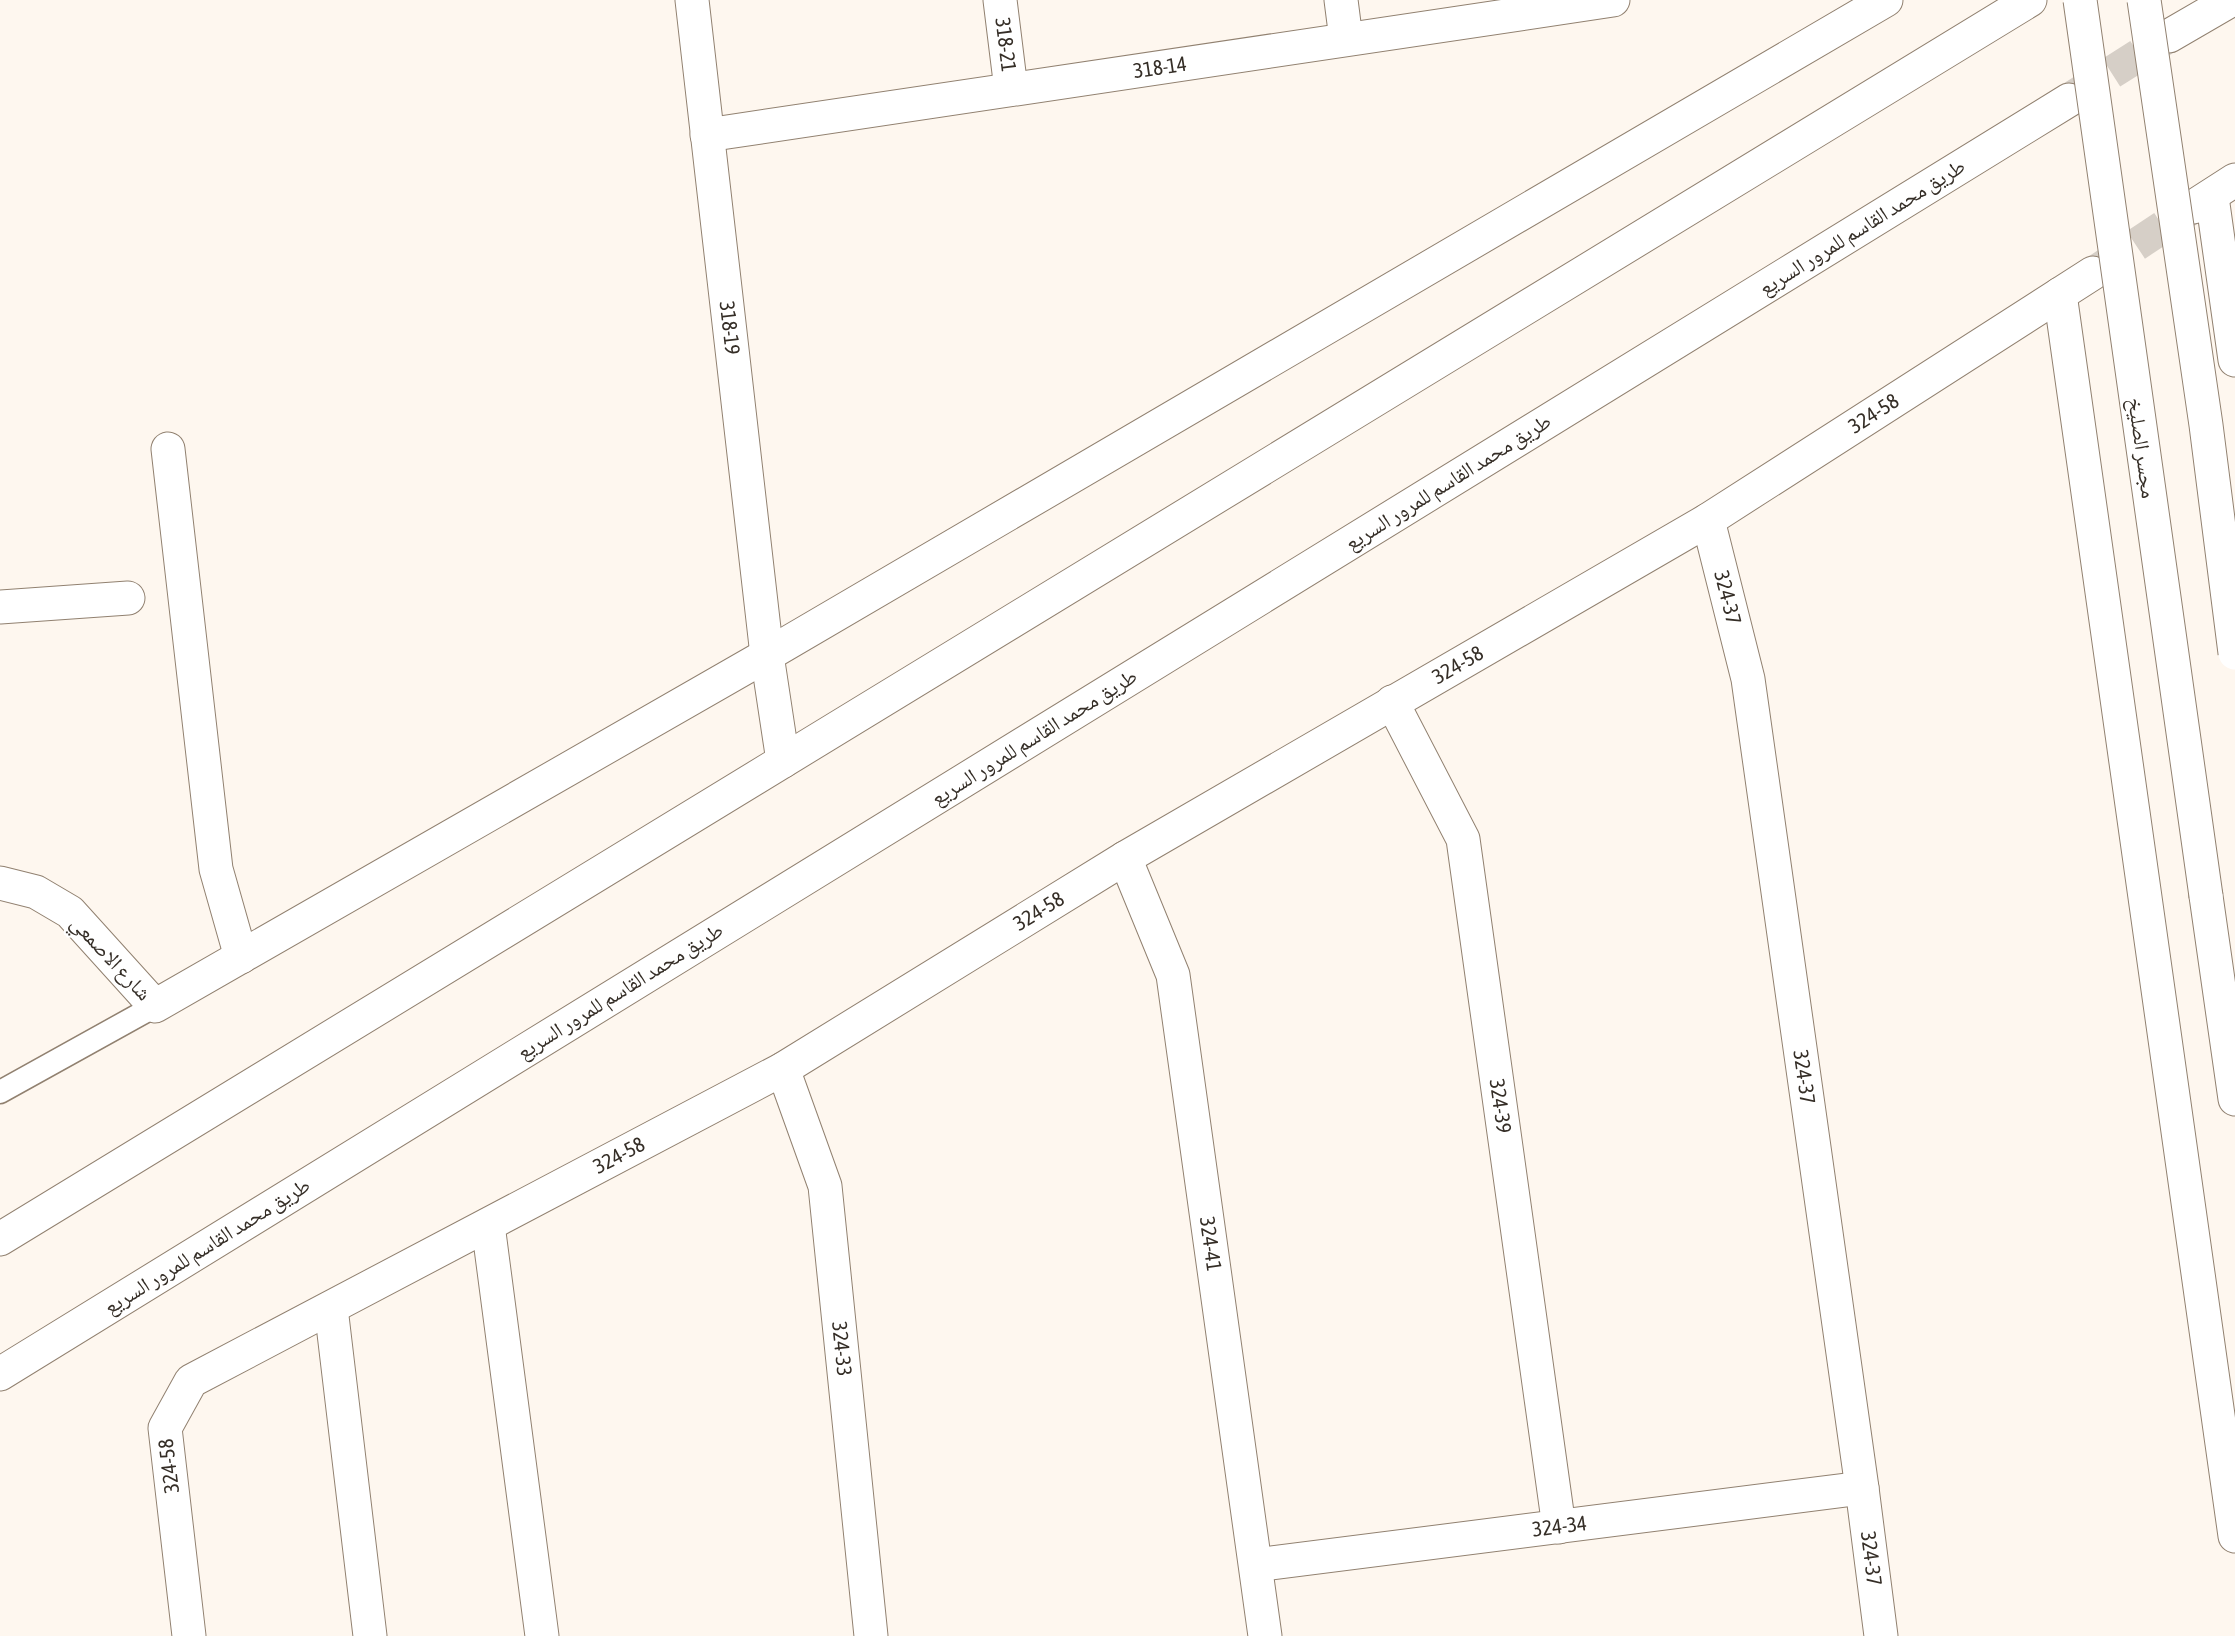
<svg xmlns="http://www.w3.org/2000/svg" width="2235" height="1636" font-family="'Asap Condensed','Noto Naskh Arabic',sans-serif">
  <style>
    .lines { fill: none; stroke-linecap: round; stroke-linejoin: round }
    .street-tunnel { stroke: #d6cfc7; stroke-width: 33; stroke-dasharray: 33 16; stroke-linecap: butt }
    .highway-tunnel { stroke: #d6cfc7; stroke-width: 33; stroke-dasharray: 33 16; stroke-linecap: butt }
    .lane-casing { stroke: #918170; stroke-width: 25 }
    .street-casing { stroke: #918170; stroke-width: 35 }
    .secondary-casing { stroke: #918170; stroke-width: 35 }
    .highway-casing { stroke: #918170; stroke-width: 35 }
    .lane { stroke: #fff; stroke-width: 22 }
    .street { stroke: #fff; stroke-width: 33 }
    .secondary { stroke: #fff; stroke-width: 33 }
    .highway { stroke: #fff; stroke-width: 33 }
    .secondary-bridge-casing { stroke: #918170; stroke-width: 35; stroke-linecap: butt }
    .secondary-bridge { stroke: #fff; stroke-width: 33 }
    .labels { text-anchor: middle; stroke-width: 4.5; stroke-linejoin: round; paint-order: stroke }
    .street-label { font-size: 21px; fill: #352e27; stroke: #fff }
  </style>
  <rect width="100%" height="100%" fill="#fef7ef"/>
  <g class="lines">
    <path class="street-tunnel" d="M2095,272L2193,207"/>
    <path class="highway-tunnel" d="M2070,99L2169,36"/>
    <defs>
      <path id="lane" d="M0,1092L155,1006"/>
      <g id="street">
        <path id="s1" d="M692,0L767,655L783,761"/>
        <path id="s2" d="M1000,0L1011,89"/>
        <path d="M1341,0L1346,39"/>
        <path id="s3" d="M707,135L1613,0"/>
        <path d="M2193,207L2235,180"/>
        <path d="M168,449L216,869L241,957"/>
        <path id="s4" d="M1708,520L1748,679L1862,1488L1881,1636"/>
        <path d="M0,607L128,598"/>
        <path id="s5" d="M1392,702L1463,839L1559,1527"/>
        <path id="s6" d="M1125,858L1173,975L1265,1636"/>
        <path d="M0,883L36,892L70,912L155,1006L767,655L1886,0"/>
        <path id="s7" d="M783,1069L825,1186L871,1636"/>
        <path d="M488,1225L542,1636"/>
        <path d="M331,1308L370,1636"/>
        <path id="s8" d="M1256,1565L1862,1488"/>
        <path id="s9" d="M189,1636L165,1428L191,1381L783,1069L1125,858L1708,520L2093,273"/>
      </g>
      <path id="secondary" d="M2212,197L2235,360
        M2060,294L2235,1536
        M2206,896L2235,1099"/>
      <path id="highway" d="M2169,36L2231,0
        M0,1239L2030,0
        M0,1374L2069,100"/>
    </defs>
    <use href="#lane" class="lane-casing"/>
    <use href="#street" class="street-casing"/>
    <use href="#secondary" class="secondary-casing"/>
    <use href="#highway" class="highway-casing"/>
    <use href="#lane" class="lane"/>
    <use href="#street" class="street"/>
    <use href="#secondary" class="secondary"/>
    <use href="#highway" class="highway"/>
    <defs>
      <path id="secondary-bridge" d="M2080,0L2206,896
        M2144,0L2206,425L2235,653"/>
    </defs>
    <use href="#secondary-bridge" class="secondary-bridge-casing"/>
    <use href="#secondary-bridge" class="secondary-bridge"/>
  </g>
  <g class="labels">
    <g class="street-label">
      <text dy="7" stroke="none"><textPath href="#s2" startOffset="45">318-21</textPath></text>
      <text dy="7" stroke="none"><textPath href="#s3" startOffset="458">318-14</textPath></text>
      <text transform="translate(1862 227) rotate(-32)" y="7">طريق محمد القاسم للمرور السريع</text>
      <text dy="7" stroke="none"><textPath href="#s1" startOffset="330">318-19</textPath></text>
      <text dy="7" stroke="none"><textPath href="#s9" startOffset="2205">324-58</textPath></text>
      <text transform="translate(2142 448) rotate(82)" y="7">مجسر الصليخ</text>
      <text transform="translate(1448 482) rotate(-32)" y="7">طريق محمد القاسم للمرور السريع</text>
      <text dy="7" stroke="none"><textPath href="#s4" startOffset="80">324-37</textPath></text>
      <text dy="7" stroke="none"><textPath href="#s9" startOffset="1719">324-58</textPath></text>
      <text transform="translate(1034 737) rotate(-32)" y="7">طريق محمد القاسم للمرور السريع</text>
      <text dy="7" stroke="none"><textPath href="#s9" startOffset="1233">324-58</textPath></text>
      <text transform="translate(111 958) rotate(47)" y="7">شارع الاصمعي</text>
      <text transform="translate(620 991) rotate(-32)" y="7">طريق محمد القاسم للمرور السريع</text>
      <text dy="7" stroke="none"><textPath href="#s4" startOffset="566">324-37</textPath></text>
      <text dy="7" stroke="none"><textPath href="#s5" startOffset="424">324-39</textPath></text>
      <text dy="7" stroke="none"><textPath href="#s9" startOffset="747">324-58</textPath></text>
      <text dy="7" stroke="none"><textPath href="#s6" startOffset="398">324-41</textPath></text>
      <text transform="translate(207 1246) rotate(-32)" y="7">طريق محمد القاسم للمرور السريع</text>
      <text dy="7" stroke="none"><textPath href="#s7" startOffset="288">324-33</textPath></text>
      <text transform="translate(169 1466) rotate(-97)" y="7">324-58</text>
      <text dy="7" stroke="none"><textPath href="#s8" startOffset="306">324-34</textPath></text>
      <text dy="7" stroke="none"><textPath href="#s4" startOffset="1052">324-37</textPath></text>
    </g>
  </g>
</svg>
